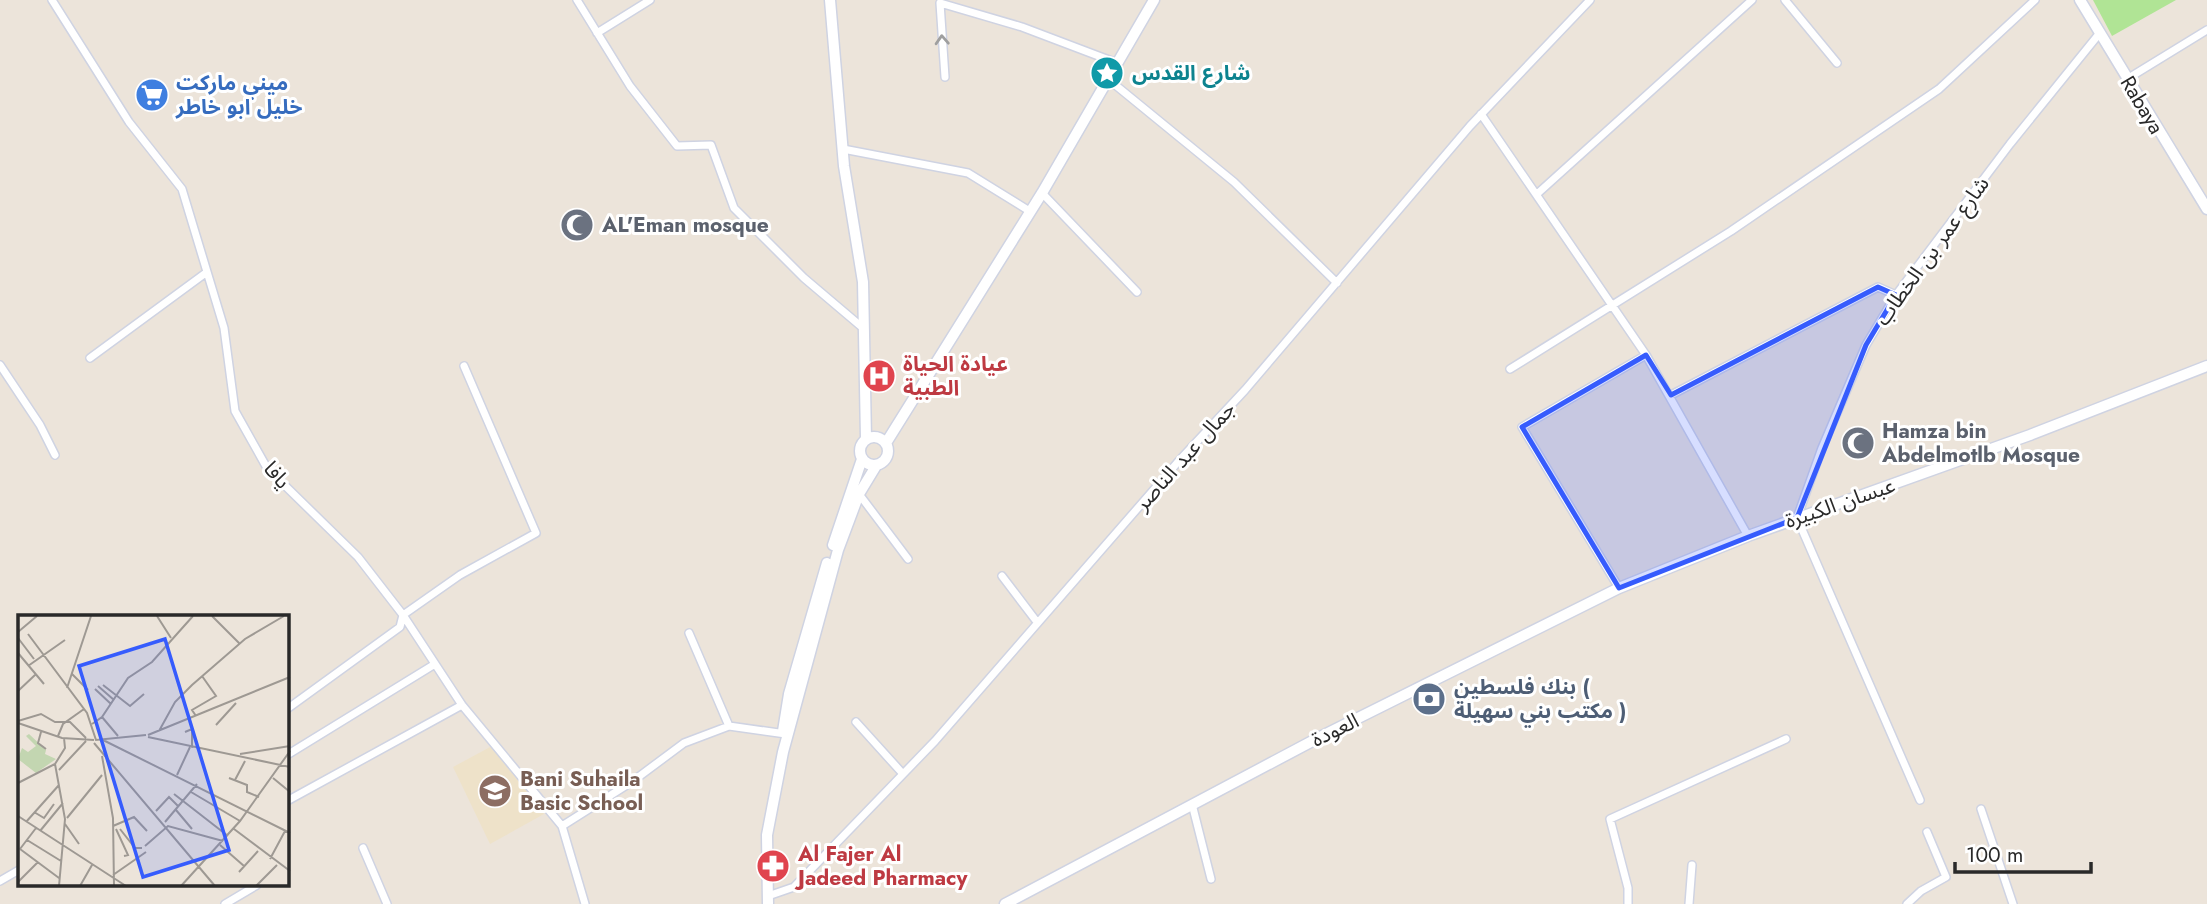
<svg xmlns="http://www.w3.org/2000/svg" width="2207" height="904" font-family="Jost,'Noto Sans Arabic',sans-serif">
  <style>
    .education { fill: #eee2c9 }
    .green { fill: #b0e495 }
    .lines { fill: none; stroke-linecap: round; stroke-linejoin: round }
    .street-casing { stroke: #cfd3e2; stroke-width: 10 }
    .secondary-casing { stroke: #cfd3e2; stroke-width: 13 }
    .street { stroke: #fff; stroke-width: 7 }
    .secondary { stroke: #fff; stroke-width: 10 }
    .oneway { stroke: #9f9f9f }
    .marked { fill: #365cfd; fill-opacity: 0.2; stroke: #365cfd; stroke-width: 5; stroke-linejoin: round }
    .labels { text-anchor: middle; stroke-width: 6; stroke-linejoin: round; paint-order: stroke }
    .culture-label { font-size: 21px; font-weight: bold; fill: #0d838f; stroke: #fff; text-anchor: start }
    .shop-label { font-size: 21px; font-weight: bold; fill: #366cbe; stroke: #fff; text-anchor: start }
    .street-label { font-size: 21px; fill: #292929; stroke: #fff }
    .worship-label { font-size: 21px; font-weight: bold; fill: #5b616d; stroke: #fff; text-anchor: start }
    .health-label { font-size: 21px; font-weight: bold; fill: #be3a42; stroke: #fff; text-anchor: start }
    .service-label { font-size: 21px; font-weight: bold; fill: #4e5e75; stroke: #fff; text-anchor: start }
    .education-label { font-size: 21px; font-weight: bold; fill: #785e54; stroke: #fff; text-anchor: start }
    .inset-road { fill: none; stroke: #9e9993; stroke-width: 2 }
    .view { fill: #365cfd; fill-opacity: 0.15; stroke: #365cfd; stroke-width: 3.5 }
    .inset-edge { fill: none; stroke: #292929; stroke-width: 3.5 }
  </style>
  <rect width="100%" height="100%" fill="#ece4da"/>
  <path class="education" d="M492,746L544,814L490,844L453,767Z"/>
  <path class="green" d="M2093,0H2176L2112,36Z"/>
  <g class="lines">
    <defs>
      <path id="street" d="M52,0L129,122L182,189L224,328L235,411L267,468L358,557L403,615L462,705L562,826L585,904
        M577,0L630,86L677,146L711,145L734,208L804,278L863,328
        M1785,0L1837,63
        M597,33L650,0
        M945,77L940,3L1022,27L1117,63
        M1108,79L1234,182L1337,283
        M2127,79L2207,30
        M1481,114L1646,355L1748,536
        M843,149L968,173L1031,212
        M1042,193L1137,292
        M1537,194L1752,0
        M90,358L207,272
        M0,365L40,425L55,455
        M1510,369L1731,231L1939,89L2035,0
        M1671,395L1878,287L1896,295
        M859,494L908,559
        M1002,576L1037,622
        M1619,588L1522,427L1646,355
        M689,633L729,726
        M287,709L400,627L403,615L460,575L536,533L464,366
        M856,722L903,774
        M287,755L435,664
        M1920,800L1797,518L1822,448L1866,345L1896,295L2010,144L2099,34
        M287,801L462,705
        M1192,804L1211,879
        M1981,809L2013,904
        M562,826L633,781L684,743L729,726L786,734
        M363,848L387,904
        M0,881L19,870
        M768,896L794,887L935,741L1177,463L1245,390L1470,126L1590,0
        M225,904L257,885
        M1628,904V888L1610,819L1786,739
        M1689,904L1692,865
        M1907,904L1921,891L1946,877L1927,832"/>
      <path id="secondary" d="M830,0L844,166L863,282L866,439
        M2080,0L2207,209
        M860 451a14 14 0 1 1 28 0a14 14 0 1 1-28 0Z
        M886,443L1042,193L1154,0
        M833,545L862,459
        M783,731L789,694L827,563
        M768,904L767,835L783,752L838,550L859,494L876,466
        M1005,904L1320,737L1619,588L1748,536L2030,435L2207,366"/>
    </defs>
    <use href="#street" class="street-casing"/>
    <use href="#secondary" class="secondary-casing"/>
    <use href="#street" class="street"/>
    <use href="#secondary" class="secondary"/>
  </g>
  <defs><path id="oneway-chevron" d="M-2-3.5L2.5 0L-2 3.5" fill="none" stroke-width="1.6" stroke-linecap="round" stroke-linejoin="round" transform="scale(1.75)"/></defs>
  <use class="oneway" href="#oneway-chevron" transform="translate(942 40) rotate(-93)"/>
  <path class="marked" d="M1878,287L1896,295L1866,345L1797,518L1619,588L1522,427L1646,355L1671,395Z"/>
  <defs>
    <symbol id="sight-disc" viewBox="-11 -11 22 22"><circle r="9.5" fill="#0f9aa8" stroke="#fff"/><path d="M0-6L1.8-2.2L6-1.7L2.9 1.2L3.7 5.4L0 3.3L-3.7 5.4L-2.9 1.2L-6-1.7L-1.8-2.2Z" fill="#fff"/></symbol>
    <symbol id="supermarket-disc" viewBox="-11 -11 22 22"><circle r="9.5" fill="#3f7fe0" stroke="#fff"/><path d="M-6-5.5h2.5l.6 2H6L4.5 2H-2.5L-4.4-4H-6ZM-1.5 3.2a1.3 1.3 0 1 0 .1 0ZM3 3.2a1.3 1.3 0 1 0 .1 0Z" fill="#fff"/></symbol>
    <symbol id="mosque-disc" viewBox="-11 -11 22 22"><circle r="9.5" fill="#6b7280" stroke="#fff"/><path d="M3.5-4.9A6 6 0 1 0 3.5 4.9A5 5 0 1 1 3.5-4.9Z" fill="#fff"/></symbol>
    <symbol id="hospital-disc" viewBox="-11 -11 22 22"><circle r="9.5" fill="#e0444e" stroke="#fff"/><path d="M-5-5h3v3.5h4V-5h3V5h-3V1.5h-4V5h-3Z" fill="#fff"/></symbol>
    <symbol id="bank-disc" viewBox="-11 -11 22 22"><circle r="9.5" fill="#5c6f8a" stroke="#fff"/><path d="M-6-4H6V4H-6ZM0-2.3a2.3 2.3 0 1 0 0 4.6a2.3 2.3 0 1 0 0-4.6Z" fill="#fff"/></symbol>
    <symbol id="school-disc" viewBox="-11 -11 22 22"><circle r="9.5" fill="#8d6e63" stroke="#fff"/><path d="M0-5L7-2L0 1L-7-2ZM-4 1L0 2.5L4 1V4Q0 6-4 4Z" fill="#fff"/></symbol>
    <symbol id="pharmacy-disc" viewBox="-11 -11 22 22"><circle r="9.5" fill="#e0444e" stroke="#fff"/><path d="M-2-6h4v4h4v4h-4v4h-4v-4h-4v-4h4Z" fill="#fff"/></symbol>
  </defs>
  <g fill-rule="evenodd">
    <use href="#sight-disc" x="1088" y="54" width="38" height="38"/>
    <use href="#supermarket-disc" x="133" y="76" width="38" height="38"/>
    <use href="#mosque-disc" x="558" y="206" width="38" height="38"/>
    <use href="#hospital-disc" x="860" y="357" width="38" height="38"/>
    <use href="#mosque-disc" x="1839" y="424" width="38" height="38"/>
    <use href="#bank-disc" x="1410" y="680" width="38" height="38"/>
    <use href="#school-disc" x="476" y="772" width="38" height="38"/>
    <use href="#pharmacy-disc" x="754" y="847" width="38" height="38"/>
  </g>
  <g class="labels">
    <g class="culture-label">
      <text x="1132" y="80">شارع القدس</text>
    </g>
    <g class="shop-label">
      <text x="176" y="90">ميني ماركت<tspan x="176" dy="24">خليل ابو خاطر</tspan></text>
    </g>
    <g class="street-label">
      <text transform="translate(2142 105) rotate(59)" y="7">Rabaya</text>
      <text transform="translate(1932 251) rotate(-54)" y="7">شارع عمر بن الخطاب</text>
      <text transform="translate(1185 456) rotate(-48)" y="7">جمال عبد الناصر</text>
      <text transform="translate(277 475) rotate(49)" y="7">يافا</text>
      <text transform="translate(1840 503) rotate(-19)" y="7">عبسان الكبيرة</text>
      <text transform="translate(1335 730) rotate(-26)" y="7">العودة</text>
    </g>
    <g class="worship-label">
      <text x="602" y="232">AL'Eman mosque</text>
      <text x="1882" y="438">Hamza bin<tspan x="1882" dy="24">Abdelmotlb Mosque</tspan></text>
    </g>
    <g class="health-label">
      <text x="903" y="371">عيادة الحياة<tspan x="903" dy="24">الطبية</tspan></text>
      <text x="798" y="861">Al Fajer Al<tspan x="798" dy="24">Jadeed Pharmacy</tspan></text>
    </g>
    <g class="service-label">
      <text x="1454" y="694">بنك فلسطين (<tspan x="1454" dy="24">مكتب بني سهيلة )</tspan></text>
    </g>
    <g class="education-label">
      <text x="520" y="786">Bani Suhaila<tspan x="520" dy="24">Basic School</tspan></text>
    </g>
  </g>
  <g transform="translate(18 615)">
    <rect width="271" height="271" fill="#ece4da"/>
    <path d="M11,119L28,135L27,139L38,144L18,158L0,144L4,133L10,137L18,131L8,121Z" fill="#c3d6b1"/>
    <path class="inset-road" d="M139,1L153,23M194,1L221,28M0,17L19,1M10,19L69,98L78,125L128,120M0,23L16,44M0,38L26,69M10,51L47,25M54,59L70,75M85,70L112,91L126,79M80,71L96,85M49,73L73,1M77,74L93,89M0,76L17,60M178,101L174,95L198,81L184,61M84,102L100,121M0,106L23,99L37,107H52L68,123M0,108L44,123L76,125M74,109L84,102L110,63L134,47L175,1M198,110L218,88M141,116L157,87L174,70L227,24L266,1M23,117L20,128L28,134M167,117L174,114V133M130,120L272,62M40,121L45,109L66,94M130,122L272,152M85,125L272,218M76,128L197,271M222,139L272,131M84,141L95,203L96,271M37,149L47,204L41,271M41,155L68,126M159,160L172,132M211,163L229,170V177L241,182M255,163L272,177M217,165L227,146M0,168L37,149L47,133L46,123M173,177L222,206M156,179L210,221M158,195L174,214M138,196L151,182L161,192M16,197L26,203L36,189M0,201L108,271M49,203L84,160M8,207L41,170M147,207L179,169M47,209L61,229M95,211L116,202L129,216M98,214L110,240L106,241M102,214L117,233H124M216,214L272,256M22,216L45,188M9,225L43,246M202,230L226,251M127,231L150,211L205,226M2,234L41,263M2,234L18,213M252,244L267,216M221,257L240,236M95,260L128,237M0,267L20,247M62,271L74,250M163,271L222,206L272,136M238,271L259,250"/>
    <path class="view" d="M147,24L211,235L125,262L61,51Z"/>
    <rect width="271" height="271" class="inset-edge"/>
  </g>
  <path d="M1955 862v10h136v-10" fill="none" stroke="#292929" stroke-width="3.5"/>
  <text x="1966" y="862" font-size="21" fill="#292929" stroke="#ffffff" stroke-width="5" paint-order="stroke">100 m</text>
</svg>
